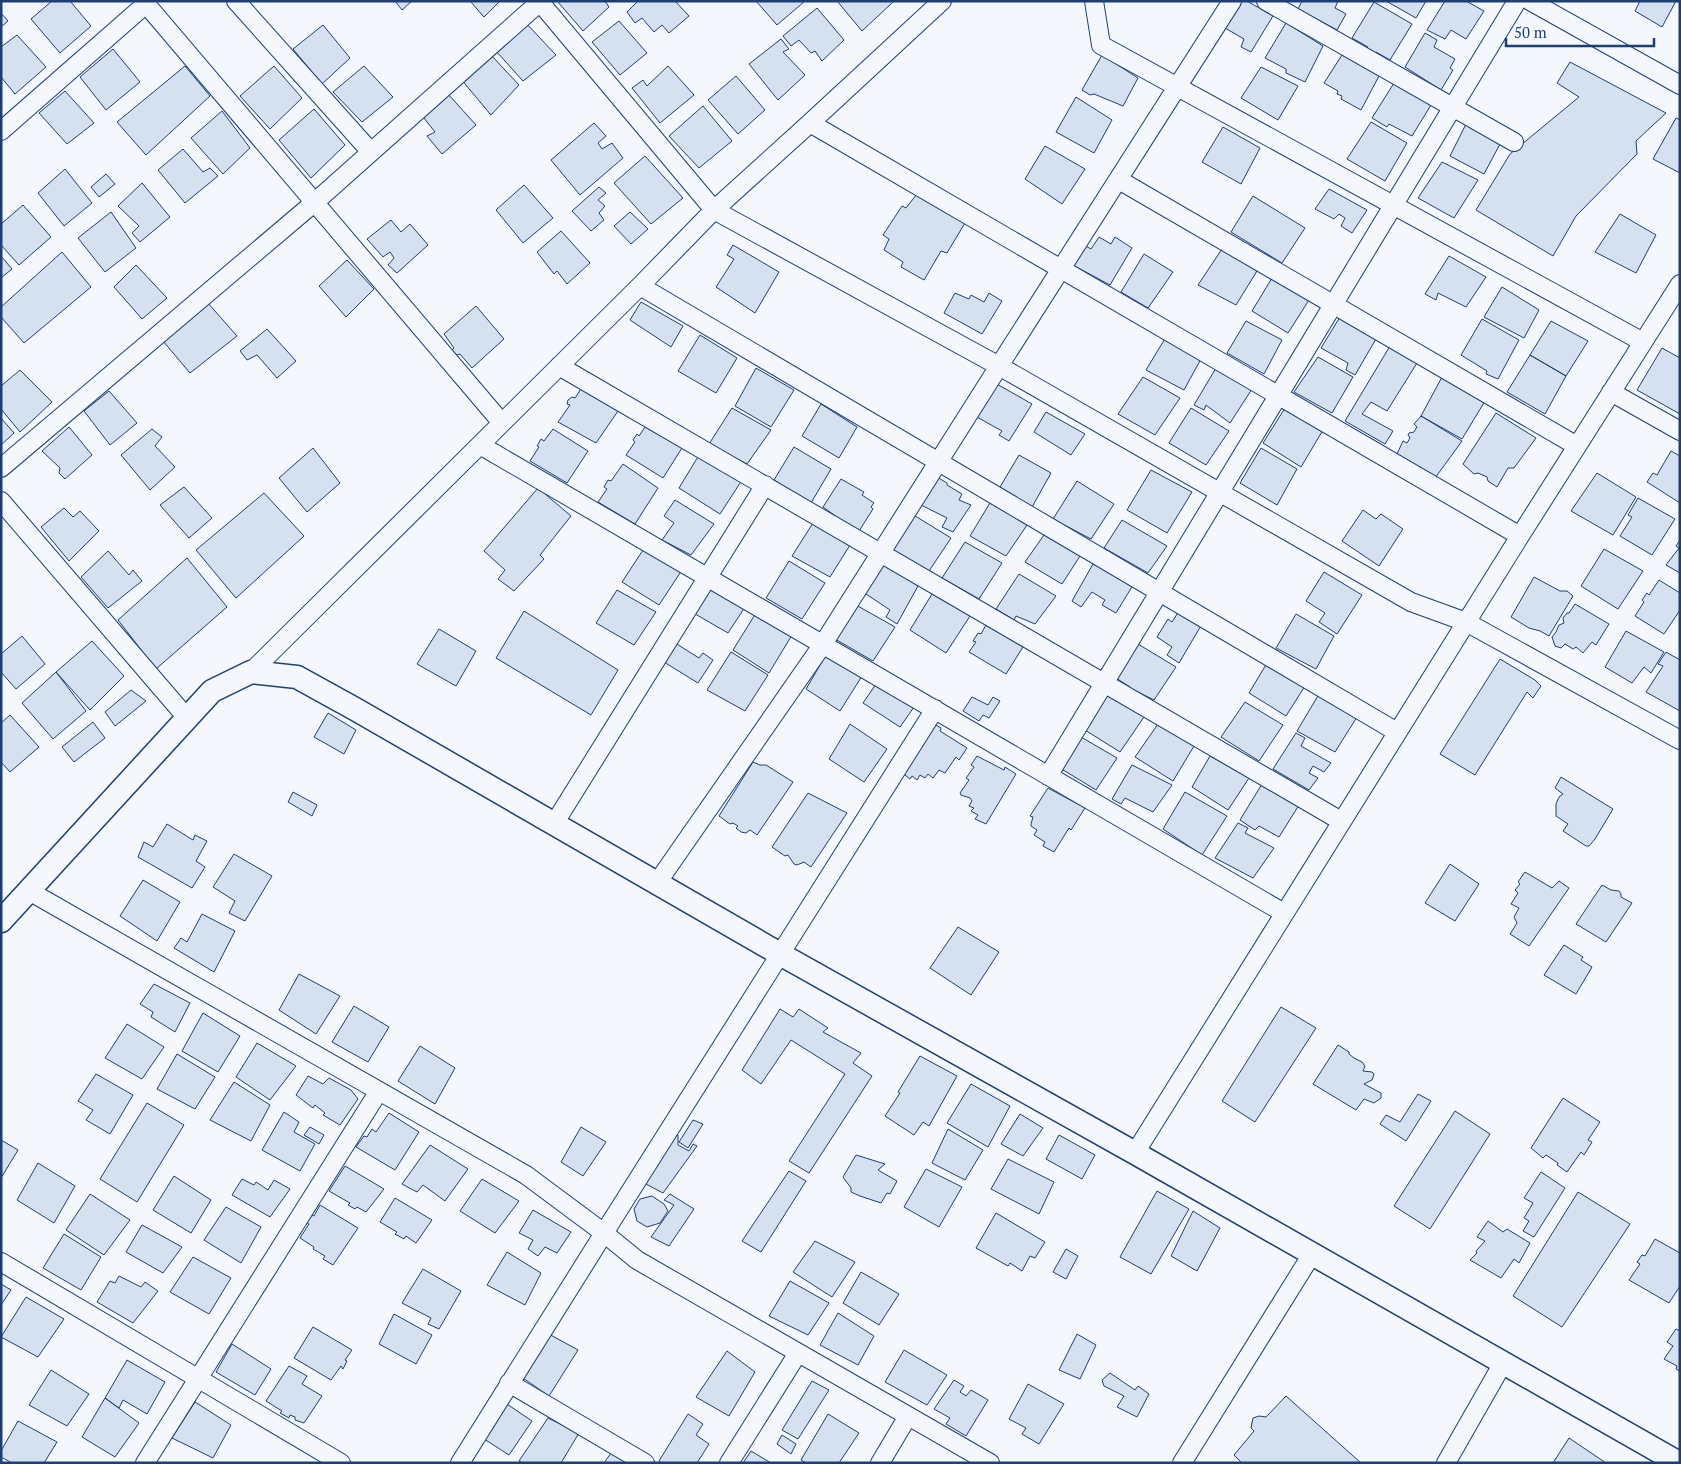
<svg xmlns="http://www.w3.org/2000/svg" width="1681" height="1464" font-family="'PT Serif',serif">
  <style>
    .building { fill: #d5e0f0; stroke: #1d3f73 }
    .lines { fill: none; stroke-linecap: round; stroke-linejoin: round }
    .minor-casing { stroke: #1d3f73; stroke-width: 20 }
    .tertiary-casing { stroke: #1d3f73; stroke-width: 25 }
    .minor { stroke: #f4f7fb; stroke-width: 18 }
    .tertiary { stroke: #f4f7fb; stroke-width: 22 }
  </style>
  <rect width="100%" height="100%" fill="#f4f7fb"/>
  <path class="building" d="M52,1H70L91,26L60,53L31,19Z
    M395,1H412L402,10Z
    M470,1H500L484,17Z
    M557,1H605L609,7L583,31Z
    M638,1H675L689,16L669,33L662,25L654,32L642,18L635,23L627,12Z
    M756,1H805L777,25Z
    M837,1H893V2L862,31Z
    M1233,1H1247L1273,16L1251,52L1241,47L1244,39L1220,25Z
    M1302,1H1338L1335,8L1346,14L1337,30L1298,9Z
    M1386,1H1426L1416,18Z
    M1445,1H1466L1484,11L1466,39L1451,30L1445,39L1427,30Z
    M1640,1H1676L1662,27L1635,11Z
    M1374,2L1412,24L1390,60L1376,52L1374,56L1365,50L1368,47L1352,38Z
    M817,8L844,40L822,61L815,51L811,53L799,40L791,46L783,36Z
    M1,13L8,21L1,27Z
    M524,21L556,55L523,81L495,50Z
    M619,21L647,53L620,75L592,42Z
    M1286,23L1323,46L1305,82L1286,73V69L1265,58Z
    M323,25L350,58L322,84L293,49Z
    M1425,33L1437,40L1434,47L1455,59L1450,68L1453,70L1441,90L1405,67Z
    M17,35L46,67L15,94L1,77V47Z
    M781,39L789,49L783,52L805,75L778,100L749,64Z
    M113,49L140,82L106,110L80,77Z
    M490,54L519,85L491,115L460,78Z
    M1102,55L1138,78L1123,106L1094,94L1090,95L1082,90Z
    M1342,55L1379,76L1361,110L1341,99L1342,96L1337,94L1338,91L1324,83Z
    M1570,62L1666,113L1636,141L1637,154L1576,216L1553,256L1476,210L1510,154L1579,97L1557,83Z
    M185,66L210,96L146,155L117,122Z
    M274,66L302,98L270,129L240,96Z
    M364,66L393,97L362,122L333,92Z
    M668,66L694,95L660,123L632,88L643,80L647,86Z
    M1261,67L1298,86L1278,120L1241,98Z
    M736,76L765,110L738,134L708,100Z
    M1394,83L1431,105L1412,136L1389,124L1387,127L1372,118Z
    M65,91L94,123L67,144L39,113Z
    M448,94L476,125L442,154L427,136L435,132L424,118Z
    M1076,97L1112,120L1094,153L1056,132Z
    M703,106L732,141L699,168L669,136Z
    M314,109L345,145L311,178L279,140Z
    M222,111L250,148L223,174L191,138Z
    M1676,118L1680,120V173L1653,159Z
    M1371,122L1407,143L1385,181L1347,159Z
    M594,123L606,136L598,143L602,149L612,143L623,158L580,195L551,160Z
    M1466,124L1500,144L1484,174L1450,156Z
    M1223,127L1260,148L1241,184L1202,162Z
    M1045,146L1085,169L1062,204L1025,179Z
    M183,149L203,172L210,168L218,176L185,203L158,170Z
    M645,156L683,198L651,224L614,183Z
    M1442,162L1478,180L1454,218L1418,198Z
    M65,169L92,203L64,226L38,193Z
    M106,174L115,184L99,197L91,187Z
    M142,183L170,217L140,242L132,233L139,226L118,206Z
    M524,185L553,218L523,243L496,210Z
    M599,187L606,193L598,200L605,206L599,213L604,220L591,231L572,211Z
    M1329,189L1367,210L1352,233L1341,226L1345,218L1339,214L1334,219L1315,209Z
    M917,194L965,223L947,253L941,251L924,280L901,267L903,262L884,250L889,239L883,235L902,206L906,208Z
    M1253,196L1305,228L1282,263L1231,232Z
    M23,205L51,237L19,265L1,245V224Z
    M111,212L136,248L105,272L78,238Z
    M630,212L648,229L631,244L614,226Z
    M1620,214L1656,235L1636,273L1595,252Z
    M391,220L401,232L410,224L428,245L397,273L388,265L394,258L390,252L383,257L367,239Z
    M561,231L590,263L567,284L557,271L554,274L537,252Z
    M1099,237L1111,244L1115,237L1132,248L1110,285L1069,263L1082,244L1091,249Z
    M733,245L779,272L755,313L716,287L734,259L727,255Z
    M1222,249L1257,271L1236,305L1198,285Z
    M62,252L91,287L24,343L1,317V307Z
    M1144,254L1173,272L1148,308L1121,292Z
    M1,256L12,269L1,278Z
    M1449,256L1486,277L1466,307L1438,293L1436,300L1425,294Z
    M347,260L374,289L346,317L319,286Z
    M136,265L167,298L142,319L114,287Z
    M1272,278L1309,300L1288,333L1252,311Z
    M1502,287L1539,310L1524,338L1484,317Z
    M955,293L969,299L971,295L984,302L989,293L1002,301L982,334L944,313Z
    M207,302L237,336L190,373L163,341Z
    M641,302L683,326L671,347L630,320Z
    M476,306L504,339L472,368L460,354L457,355L452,350L454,348L444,334Z
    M1340,317L1376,339L1355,375L1346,370L1348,363L1321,348Z
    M1482,319L1519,340L1498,379L1486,374L1487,371L1461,355Z
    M1246,321L1282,340L1264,374L1227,353Z
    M1551,321L1588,341L1566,376L1530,355Z
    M267,329L296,361L277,378L257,355L247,360L240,351Z
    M700,335L737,358L716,393L678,371Z
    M1166,337L1202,357L1184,390L1146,370Z
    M1390,346L1417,363L1387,411L1371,402L1362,414L1393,431L1385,444L1345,421Z
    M1662,348L1680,358V414L1637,390Z
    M1530,355L1566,376L1545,414L1507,392Z
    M1318,357L1353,377L1332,413L1294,392Z
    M756,368L794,390L771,427L735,406Z
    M1216,368L1252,389L1230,423L1206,405L1204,410L1194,405Z
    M20,370L52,402L20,432L1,409V386Z
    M1143,377L1180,398L1155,435L1118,414Z
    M1442,377L1485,401L1462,439L1421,416Z
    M995,383L1032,404L1009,441L999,435L1002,431L975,416Z
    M581,389L618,411L596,443L558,422L570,405L567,404L568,400L572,397L575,398Z
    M109,391L137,423L110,445L84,411Z
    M821,404L857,427L839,458L802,436Z
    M732,408L771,430L747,464L709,444Z
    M1191,408L1229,431L1206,465L1169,443Z
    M1285,408L1323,430L1301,467L1263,443Z
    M1046,412L1085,434L1071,455L1034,432Z
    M1496,413L1536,438L1514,468H1508L1497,487L1488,481L1487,477L1478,473L1474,474L1463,464Z
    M1421,416L1462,441L1435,478L1397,454L1403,441L1407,443L1410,438L1408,435L1409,433L1414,432L1417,427L1414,424Z
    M1,418L14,433L1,445Z
    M69,427L92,455L65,479L59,473L60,468L42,451Z
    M645,427L682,448L663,478L626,455L635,442L633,440L637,434L639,436Z
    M152,429L162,437L155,446L175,467L150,490L121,455Z
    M553,429L588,451L567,483L530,461L539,447L537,446L541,439L544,441Z
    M794,447L831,469L811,503L786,492L788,489L774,480Z
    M313,448L340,483L307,512L279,478Z
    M1261,448L1297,469L1277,505L1240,483Z
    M1671,451L1680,456V503L1647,482L1653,473L1657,475Z
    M699,455L742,480L720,514L679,488Z
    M1019,455L1051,473L1032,507L1000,487Z
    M623,464L658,488L635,524L598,502L607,489L604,487L608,480L611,481Z
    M1151,470L1192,492L1167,533L1127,510Z
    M1597,473L1636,497L1613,535L1571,511Z
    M937,477L947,483V485L962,494L959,500L971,505L953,532L942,527L947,518L919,504Z
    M841,479L864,492L862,495L874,503L871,507L873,509L859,531L845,522L842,524L835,519L837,517L823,507Z
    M1077,481L1114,504L1091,539L1053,519Z
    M184,487L212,518L189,538L160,505Z
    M538,488L571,516L540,555L544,559L514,591L498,579L505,570L484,551Z
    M264,493L304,536L236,598L196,550Z
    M1638,498L1675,519L1652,555L1620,536L1632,517L1628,515Z
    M675,500L714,524L691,555L662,540L674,523L664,516Z
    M990,503L1027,525L1006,556L970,536Z
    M64,508L73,517L80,511L99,531L69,561L41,527Z
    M1363,510L1376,519L1381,514L1403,529L1379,566L1342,541Z
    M912,514L951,538L929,571L890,548Z
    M1122,520L1167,546L1148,573L1104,548Z
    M813,523L850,545L830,577L792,556Z
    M1044,535L1080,556L1062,584L1025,562Z
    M1680,540V573L1666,565L1679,548L1676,546Z
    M965,542L1002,563L979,599L942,578Z
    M645,547L682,570L659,605L622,582Z
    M1604,549L1643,571L1618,609L1581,586Z
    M108,551L129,575L133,570L142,581L108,608L81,577Z
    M187,558L227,607L156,669L118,620Z
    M789,561L825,583L802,619L766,598Z
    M882,562L918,586L897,624L886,617L890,610L863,592Z
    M1093,564L1133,585L1116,613L1102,605L1105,600L1092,592L1081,607L1072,601Z
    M1324,572L1362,595L1337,634L1319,622L1325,613L1306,601Z
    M1019,574L1056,596L1035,624L1016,616L1014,620L996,609Z
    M1534,577L1560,591H1567L1573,596L1549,636L1540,631L1529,628L1511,617Z
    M1659,580L1680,593V610L1664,634L1635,616L1644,602L1642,600L1647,593L1649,595Z
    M707,586L745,607L728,633L690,611Z
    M617,590L656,612L634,645L596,623Z
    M932,594L970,616L946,653L910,630Z
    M1575,604L1609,624L1596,645L1592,642L1583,653L1576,647L1573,649L1565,644L1561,648L1555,646L1552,637L1556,632L1559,625L1564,623L1563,618L1567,613H1569Z
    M856,605L895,627L873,661L835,639Z
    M524,611L618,670L591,715L496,658Z
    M1179,611L1202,624L1179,663L1167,655L1172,647L1157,637L1168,619L1172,622Z
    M756,613L792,635L769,673L733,650Z
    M1296,614L1334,636L1316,669L1276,648Z
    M986,625L1023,647L1006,674L969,652L976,642L973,641L978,633L981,634Z
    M439,629L476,651L456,686L417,664Z
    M1626,631L1664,652L1651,673L1644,667L1632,683L1605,667Z
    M22,636L45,664L16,689L1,672V654Z
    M92,641L124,676L90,710L56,672Z
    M672,641L699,658L703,653L713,660L698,683L659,659Z
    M1138,644L1176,667L1154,700L1138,692L1137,694L1128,689L1130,687L1116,678Z
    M731,652L768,675L745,711L707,690Z
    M1666,652L1680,660V711L1646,692L1663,666L1658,664Z
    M826,655L862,676L840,711L806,689Z
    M1500,659L1535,680L1541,686L1533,698L1527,692L1475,775L1440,754Z
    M1267,663L1305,686L1286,716L1249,693Z
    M56,672L86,711L53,739L22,703Z
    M876,684L914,707L900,727L863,703Z
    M131,690L146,701L115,726L105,712Z
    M1107,694L1144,717L1120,752L1085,730Z
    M1319,694L1357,717L1335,752L1297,731Z
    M972,697L988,705L993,697L1000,701L989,718L983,715L979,721L963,711Z
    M1245,702L1283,725L1259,761L1221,737Z
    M328,713L356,730L344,754L314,737Z
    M10,715L39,747L10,772L1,762V723Z
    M93,722L105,738L74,762L62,747Z
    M931,722L941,728L940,731L967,748L959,760L956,757L945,773L939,770L933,778L928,774L925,778L920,775L917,780L912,776L910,779L900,771Z
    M850,724L887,749L864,782L829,759Z
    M1158,724L1194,746L1173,781L1135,757Z
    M1296,733L1305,738L1301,746L1331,763L1324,772L1313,766L1309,773L1318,778L1309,790L1273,769Z
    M1081,737L1117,758L1096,790L1060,768Z
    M977,756L1004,770L1005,767L1016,774L986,824L975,819L978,815L971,811L974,808L969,806L972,801L970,798L961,795L960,793L969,780L966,778L974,767L971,765Z
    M1210,756L1249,778L1228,810L1192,787Z
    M753,762L760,765H766L793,782L757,835L750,830L746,833L741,832L736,828L738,826L733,823L730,824L719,816Z
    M1132,765L1172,785L1153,812L1125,798L1121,804L1112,799Z
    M1561,777L1613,809L1595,839L1589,846H1586L1563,831L1568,824L1556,816V804L1559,797L1563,794L1555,788Z
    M1262,784L1299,805L1279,837L1259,826L1255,830L1240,820Z
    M1048,788L1085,808L1071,830L1069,828L1054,852L1043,846L1045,842L1034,835L1037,830L1031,826V824L1033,817L1030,816Z
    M293,792L317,805L312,816L288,802Z
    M1185,792L1227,816L1202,855L1163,829Z
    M808,793L847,813L811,867L804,862L797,865L794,864L788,855L785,856L772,847Z
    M1238,823L1248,828L1245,833L1274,848L1253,878L1215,858Z
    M167,824L193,840L195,835L207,841L196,861L205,867L192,888L138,857L144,842L153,847Z
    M234,854L272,876L245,921L229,913L235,901L213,887Z
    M1450,864L1479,884L1455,921L1425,903Z
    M1525,872L1552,888L1559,881L1569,888L1529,946L1510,934L1517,923L1514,917L1519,908L1511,904L1518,893L1515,890L1520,884L1518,882Z
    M143,880L180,902L157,941L120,916Z
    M1602,885L1611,890L1619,891L1621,894V897L1632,903L1606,942L1576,924Z
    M202,914L235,931L214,972L174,948L181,938L187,942Z
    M958,927L999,952L971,995L930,968Z
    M1564,945L1583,957L1581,960L1592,967L1576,994L1544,975Z
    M299,974L340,996L316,1034L279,1010Z
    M154,984L190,1003L175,1032L151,1017L153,1012L140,1004Z
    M354,1006L389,1027L368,1062L332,1042Z
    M1281,1007L1316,1028L1255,1122L1222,1101Z
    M780,1009L793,1017L799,1009L828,1028L823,1032L861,1053L853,1063L872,1076L809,1173L789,1161L845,1074L791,1040L761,1084L742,1070Z
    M203,1013L240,1036L218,1072L182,1051Z
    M127,1024L164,1047L142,1079L105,1058Z
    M257,1043L296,1066L270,1100L236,1077Z
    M1338,1045L1349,1052V1054L1354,1058L1362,1062L1365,1066L1363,1071L1372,1072L1374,1074L1372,1080L1364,1084L1381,1093V1098L1374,1103L1364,1099L1356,1110L1313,1084Z
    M420,1046L455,1068L435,1104L398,1081Z
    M177,1054L215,1077L195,1109L157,1089Z
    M920,1056L957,1076L929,1126L923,1122L914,1135L885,1116L900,1093L898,1092Z
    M96,1074L133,1095L110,1134L86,1120L93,1110L78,1101Z
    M308,1076L323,1084L329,1078L351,1090L358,1099L340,1125L323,1115L325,1113L315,1105L313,1108L296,1095Z
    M234,1082L270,1105L251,1141L210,1120Z
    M971,1084L1010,1106L988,1147L947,1123Z
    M1418,1094L1431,1101L1406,1141L1380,1124L1386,1115L1400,1122Z
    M1563,1098L1600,1122L1588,1140L1592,1142L1584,1155L1581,1152L1567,1172L1557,1165L1558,1163L1546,1155L1543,1158L1531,1148Z
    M147,1103L184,1125L137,1202L100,1179Z
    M1455,1111L1490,1134L1430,1229L1394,1206Z
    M284,1112L299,1122L294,1132L315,1144L300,1171L262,1150Z
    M389,1113L419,1132L395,1170L356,1147L364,1136L367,1137L372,1129L376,1132Z
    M1020,1114L1043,1128L1023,1156L1001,1144Z
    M693,1120L703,1124L688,1148L679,1142Z
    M310,1127L324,1135L319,1144L304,1135Z
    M581,1127L606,1142L583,1176L561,1162Z
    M948,1129L983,1150L965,1180L932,1163Z
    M674,1134L678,1135V1145L689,1151L693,1144L697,1146L663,1193L644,1183Z
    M1059,1135L1095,1155L1082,1179L1046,1159Z
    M1,1140L18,1150L1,1178Z
    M430,1145L468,1169L445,1201L423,1185L417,1192L402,1184Z
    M856,1155L885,1164L878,1170L897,1181L890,1194L887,1193L881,1203L860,1196L851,1192V1188L843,1177Z
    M1008,1159L1054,1182L1039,1214L991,1189Z
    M38,1163L75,1186L54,1223L17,1200Z
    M345,1166L384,1189L366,1212L357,1207L355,1209L348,1205L350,1203L329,1191Z
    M926,1169L962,1187L939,1227L904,1207Z
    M789,1171L806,1181L761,1252L742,1241Z
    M1541,1172L1565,1188L1534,1237L1523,1231L1529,1221L1524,1218L1533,1203L1524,1198Z
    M174,1176L211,1200L191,1233L153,1210Z
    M242,1179L254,1185L256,1182L268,1190L274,1180L290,1189L270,1217L232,1195Z
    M482,1179L519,1201L495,1233L460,1211Z
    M1157,1191L1189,1209L1151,1274L1120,1257Z
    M1578,1192L1630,1224L1562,1327L1513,1296Z
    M90,1194L130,1220L104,1255L66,1230Z
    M670,1194L694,1209L669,1246L651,1237L674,1205L664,1200Z
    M652,1196L664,1204L668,1211L660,1223L647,1227L637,1221L634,1209L640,1199Z
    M395,1198L432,1220L416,1243L406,1236L404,1239L395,1234L397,1232L380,1222Z
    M320,1205L358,1228L333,1265L323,1259L325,1256L313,1249L314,1247L300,1238L309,1224L306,1222L311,1215L314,1216Z
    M226,1207L261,1227L241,1263L204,1240Z
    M533,1210L571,1232L557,1253L545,1247L538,1256L528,1249L533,1240L519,1233Z
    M1193,1211L1220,1228L1197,1271L1171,1256Z
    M996,1213L1045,1242L1035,1258L1030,1256L1022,1271L1010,1263L1008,1266L976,1248Z
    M1488,1221L1503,1232L1507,1229L1530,1243L1519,1263L1514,1259L1501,1278L1470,1260L1477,1253L1476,1251L1485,1241L1477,1237Z
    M142,1225L182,1247L163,1273L126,1252Z
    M64,1234L101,1257L81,1290L43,1268Z
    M1655,1239L1680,1253V1286L1669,1303L1629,1280L1640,1264L1637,1262L1642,1255L1645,1256Z
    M815,1241L855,1262L832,1297L793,1272Z
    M1066,1249L1078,1256L1066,1279L1053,1272Z
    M507,1252L541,1273L525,1305L487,1285Z
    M193,1257L231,1278L209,1314L170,1292Z
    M423,1269L461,1291L439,1329L428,1324L431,1318L402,1303Z
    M861,1272L899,1294L879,1325L843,1303Z
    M119,1276L141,1287L145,1282L158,1291L133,1323L97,1302L110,1281L115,1283Z
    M790,1281L829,1303L808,1335L769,1316Z
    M1,1284L11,1290L1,1305Z
    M26,1297L64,1319L38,1357L1,1337Z
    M838,1313L874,1336L858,1365L820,1345Z
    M394,1314L432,1335L416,1364L379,1344Z
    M313,1327L352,1350L345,1360L347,1361L343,1369L341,1366L331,1380L294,1358Z
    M1676,1329L1680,1331V1371L1676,1369L1677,1366L1664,1359L1673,1346L1667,1342Z
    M547,1333L578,1350L549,1396L520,1376Z
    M1077,1334L1096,1345L1080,1379L1059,1370Z
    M232,1344L271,1369L255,1395L216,1372Z
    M904,1350L947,1375L927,1405L885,1382Z
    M727,1351L755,1372L729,1416L696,1397Z
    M127,1360L165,1382L147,1414L123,1400L119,1408L105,1398Z
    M289,1366L307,1376L302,1384L322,1396L304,1423L295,1420V1417L290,1415L289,1418L280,1413L282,1411L266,1401Z
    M51,1370L89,1394L67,1426L29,1405Z
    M1110,1373L1135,1390L1138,1386L1149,1394L1137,1417L1117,1407L1124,1396L1104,1386L1102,1380Z
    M954,1380L964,1386L960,1392L966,1396L971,1390L988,1400L966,1436L946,1424L950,1418L934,1409Z
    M812,1381L829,1390L798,1439L782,1430Z
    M1028,1384L1064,1404L1039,1444L1022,1434L1026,1428L1009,1419Z
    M1286,1396L1361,1463H1242L1234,1455L1254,1431L1251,1428L1253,1418L1259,1416L1266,1417Z
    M105,1398L139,1423L115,1457L82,1437Z
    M195,1402L231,1425L213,1458L172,1438Z
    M504,1402L532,1421L509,1455L481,1437Z
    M688,1414L703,1424L696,1435L709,1444L697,1463H662L659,1461Z
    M828,1414L859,1433L839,1463H806L801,1460Z
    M548,1418L579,1433L561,1463H523L519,1461Z
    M18,1421L57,1442L44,1463H12L1,1457V1451Z
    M782,1435L796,1444L791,1454L777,1444Z
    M1569,1438L1606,1463H1553Z
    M751,1451L771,1463H743Z
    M611,1453L628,1463H604Z"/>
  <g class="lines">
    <defs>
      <path id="minor" d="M236,1L371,152
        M539,1L714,210L999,366L1411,602L1466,622L1680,740
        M1094,1L1101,45L1643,342
        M1266,1L1514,142
        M1530,1L1680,85
        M810,123L1520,536
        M1,131L146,4L502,423
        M1119,180L1577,446
        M640,286L1397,732
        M559,366L1341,821
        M1611,392L1680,431
        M480,445L1284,913
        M1,468L315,202L541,1
        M1,501L187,718
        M251,672L640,286L714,210L810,123L942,1
        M1048,776L1517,1
        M554,824L765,485
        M657,883L823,644L999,366L1232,1
        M29,891L526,1175L604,1233L637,1260L990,1463
        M1135,1153L1520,536L1680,284
        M1,1262L341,1463
        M509,1383L645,1463
        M145,1463L379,1091
        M460,1463L604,1233L935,709
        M729,1463L798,1353
        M880,1463L908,1416
        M1182,1463L1312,1254
        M1446,1463L1503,1363"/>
      <path id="tertiary" d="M1,921L212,691L251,672L297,677L355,709L780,954L1135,1153L1679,1463"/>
    </defs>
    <use href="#minor" class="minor-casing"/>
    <use href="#tertiary" class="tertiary-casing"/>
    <use href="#minor" class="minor"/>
    <use href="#tertiary" class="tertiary"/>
  </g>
  <rect width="1681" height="1464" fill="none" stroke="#1d3f73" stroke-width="5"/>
  <path d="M1506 38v8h148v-8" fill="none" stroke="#1d3f73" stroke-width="2.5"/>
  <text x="1514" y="38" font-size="15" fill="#1d3f73" stroke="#f4f7fb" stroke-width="4" paint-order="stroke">50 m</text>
</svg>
